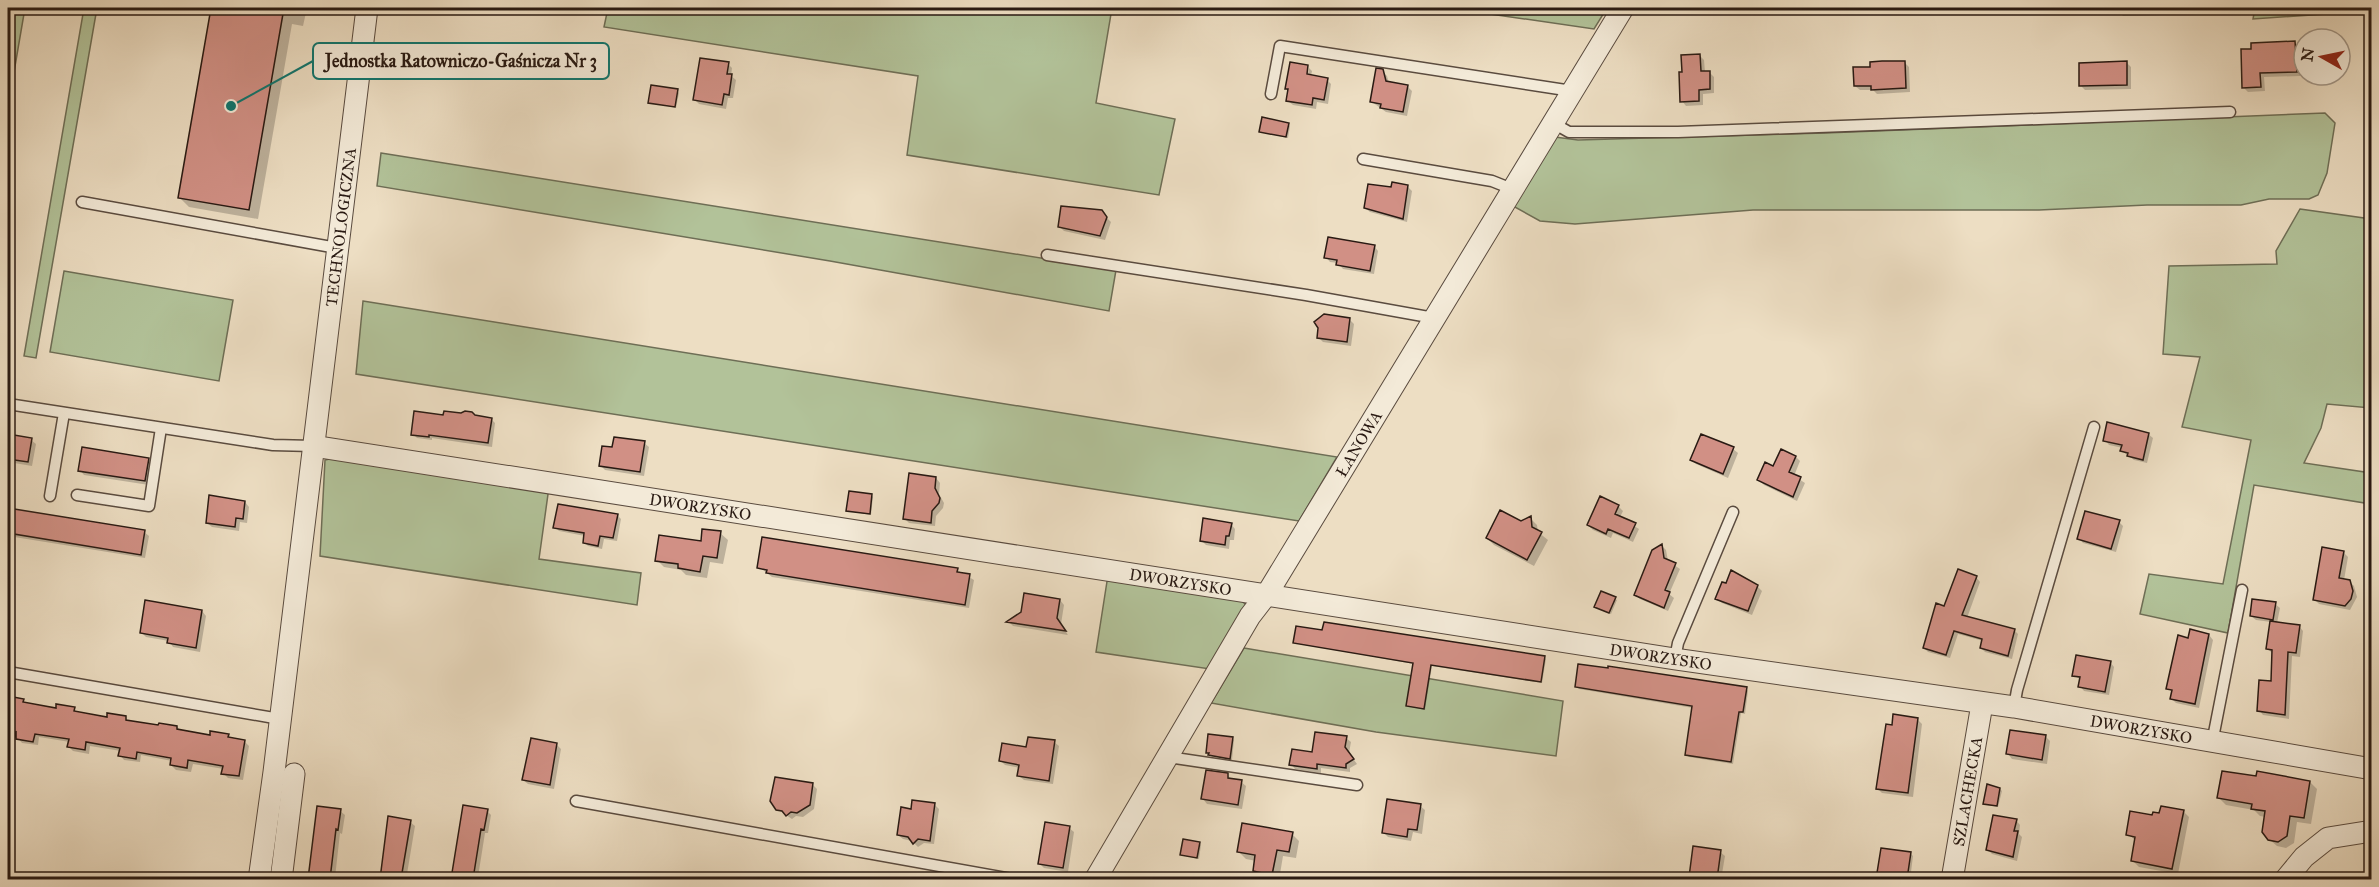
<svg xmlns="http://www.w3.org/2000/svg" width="2379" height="887" font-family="'IM FELL Great Primer',serif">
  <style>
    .green { fill: #b2c299; stroke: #6e6e56; stroke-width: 1.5 }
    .shadow { fill: #0003 }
    .building { fill: #d19085; stroke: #291a13; stroke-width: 1.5 }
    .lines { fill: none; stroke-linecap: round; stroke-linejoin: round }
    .lane-casing { stroke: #5a4b3f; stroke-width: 13 }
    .street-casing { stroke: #5a4b3f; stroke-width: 23 }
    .lane { stroke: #f3ead8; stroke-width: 10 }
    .street { stroke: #f3ead8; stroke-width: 21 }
    .labels { text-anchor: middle; stroke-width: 6; stroke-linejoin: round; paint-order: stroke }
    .street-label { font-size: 16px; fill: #291a13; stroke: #f3ead8 }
    .leader { fill: none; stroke: #0f766e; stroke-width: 2 }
    .callout-dot { fill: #0f766e; stroke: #f3ead8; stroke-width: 2 }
    .callout { fill: #f3ead8; stroke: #0f766e; stroke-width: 2 }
    .callout-label { font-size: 18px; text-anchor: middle; font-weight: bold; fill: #291a13 }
  </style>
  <rect width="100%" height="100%" fill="#eddec3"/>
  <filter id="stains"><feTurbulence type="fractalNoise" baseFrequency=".00333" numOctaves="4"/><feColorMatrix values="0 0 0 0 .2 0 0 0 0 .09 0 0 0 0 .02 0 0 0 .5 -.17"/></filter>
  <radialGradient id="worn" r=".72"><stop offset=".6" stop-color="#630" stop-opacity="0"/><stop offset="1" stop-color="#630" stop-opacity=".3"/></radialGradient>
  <path class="green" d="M8,8H25L8,107Z
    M84,8H97L36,358L24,356Z
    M608,8H1112L1096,103L1175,119L1159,195L907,155L918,76L604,27Z
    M1449,8H1607L1594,29Z
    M2255,8H2342L2341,13L2253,19Z
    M2325,113L2335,123L2327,173L2318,195L2309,199H2269L2241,205H2147L2039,210H1753L1575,224L1540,221L1513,206L1555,137L1578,140L1825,133Z
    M381,153L1116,270L1109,311L830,261L377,186Z
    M2300,209L2371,219V408L2327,404L2321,428L2304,463L2371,473V504L2254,485L2228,633L2140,614L2149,574L2223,584L2251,440L2182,427L2200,357L2163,354L2169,266L2277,264L2276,251Z
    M64,271L233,300L219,381L50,352Z
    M363,301L1337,457L1299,521L356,374Z
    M344,456L549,487L539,559L641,573L637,605L320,556L325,460Z
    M1108,575L1238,597L1246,605L1210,669L1096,652Z
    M1244,648L1563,701L1556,756L1376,732L1211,703Z"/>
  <path class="shadow" d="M211,8H307L303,26L292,24L258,219L189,207L179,197L212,8Z
    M2119,8H2162V15L2123,16L2119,12Z
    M2295,43L2299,47L2300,76L2264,77L2265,91L2248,92L2243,87Z
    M1700,56L1704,60L1705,72H1709L1714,77V93L1703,94V105L1686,106L1682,101L1683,73Z
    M1904,62L1909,67L1910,92L1877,94L1873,90H1860L1855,86L1872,68Z
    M2126,62L2131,67V89L2085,90L2081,86Z
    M728,64L732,68L731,76L736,80L733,98H728L726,109L699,104L695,100Z
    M1308,67L1307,81L1309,68L1312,71L1311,76L1327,80L1331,84L1328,104L1317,102L1316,109L1293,105L1288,101L1290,91L1287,88Z
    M1382,71L1387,76L1389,83L1407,86L1412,91L1407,116L1386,112L1372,102Z
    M677,91L679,93L676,108L650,102Z
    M1288,124L1290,126L1288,138L1261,132Z
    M1407,186L1412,191L1407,222L1370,212L1365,208L1392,189Z
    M1106,217L1111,222L1105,240L1064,231L1059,226Z
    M1374,246L1378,251L1374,274L1343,269L1338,263L1330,262L1326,257Z
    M1349,319L1354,324L1351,346L1323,342L1318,337Z
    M444,417H475L491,419L495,423L492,447L432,438V440L417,438L413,434Z
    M2148,434L2153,438L2147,463L2134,460L2122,451L2123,448L2109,445L2105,440Z
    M8,436L31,440L36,444L32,466L8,462Z
    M644,443L649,447L644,476L605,470L601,466L613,449Z
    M1733,449L1738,453L1728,478L1696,464L1692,460Z
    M1796,457L1800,461L1794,476L1805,483L1797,501L1764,485L1759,480L1774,468Z
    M148,459L153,464L149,485L84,475L80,470Z
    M936,478L940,483L939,494L944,503L943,508L936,516L935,526L909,523L905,519Z
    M871,495L873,497L871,515L848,511Z
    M245,502L249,507L247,523L240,522L239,531L212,527L207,523Z
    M1618,506L1623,511L1620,517L1639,529L1633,542L1613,533L1611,538L1593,530L1588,525Z
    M8,509L144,532L149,536L145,558L8,536Z
    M617,515L621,519L617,541L604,539L602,549L588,546L584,542L585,536L559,531L555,527Z
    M1530,518L1537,525L1538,532L1548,540L1534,566L1494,545L1487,538Z
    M2119,522L2123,526L2116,552L2083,543L2079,538Z
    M1231,524L1235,529L1234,540H1230L1229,549L1206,545L1201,540Z
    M720,533L728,540L723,564L710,562L707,578L686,575L681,570L664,567L657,560L702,543Z
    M1662,546L1666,550L1668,561L1680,569L1669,594L1674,598L1668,611L1640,599L1636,595Z
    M2323,549L2344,553L2348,557L2344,580L2349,581L2354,586L2357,597L2350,610L2319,604L2315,600Z
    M759,567L957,570L974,580L969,608L772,577Z
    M1976,577L1980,582L1967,618L2014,630L2018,634L2012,659L1985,652L1981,648L1983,641L1958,634L1950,658L1928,652L1924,648L1945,608Z
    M1757,586L1762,591L1752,615L1722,603L1717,598Z
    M1615,599L1617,600L1611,614L1597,608Z
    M1060,600L1064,605L1061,624L1068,635L1013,626L1009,622L1023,613Z
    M2275,604L2280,608L2277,623L2299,626L2303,631L2300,657L2292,656L2289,719L2263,715L2259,710L2272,683V653L2268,649L2271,622L2256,620L2251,616Z
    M202,611L206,616L200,652L173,647L169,641L146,637L141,632Z
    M2209,635L2213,640L2199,708L2176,703L2171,698L2173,693L2168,688L2189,640Z
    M1295,643L1544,657L1546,659L1542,683L1432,666L1425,710L1408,706L1414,664Z
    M2110,662L2114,667L2109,695L2084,691L2080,686L2081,680L2074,675Z
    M2369,664H2372V694L2365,689Z
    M1576,686L1746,688L1748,691L1745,714L1741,713L1733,764L1689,757L1687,755L1693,708L1579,689Z
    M8,698L23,700L27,705L57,710L74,709L78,713L108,718H125L129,722L159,727H177L181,731L211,737L228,735L232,740L244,741L249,746L243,780L228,778L223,773L224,769L193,764L191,772L176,770L171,765L172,761L141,755L140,762L124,760L120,755L121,751L90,746L89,754L73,751L69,747L70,742L39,737L38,745L22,743L18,738V734L8,732Z
    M1917,719L1922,724L1913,797L1882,793L1877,788Z
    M2046,737L2050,741L2047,764L2012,759L2008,754Z
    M1346,738L1351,742L1349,753L1357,764L1350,768V772L1321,768V773L1295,769L1291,764Z
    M1233,739L1234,740L1232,760L1212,757L1208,752Z
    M1054,742L1059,746L1053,784L1024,780L1019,776L1020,768L1005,765L1001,761L1027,748Z
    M556,744L561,749L554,789L528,784L523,780Z
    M1227,775L1233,780L1241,782L1246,786L1242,809L1207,804L1203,799Z
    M2258,778L2310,782L2317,789L2311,824L2297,822L2294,843L2286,848L2277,846L2269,839L2266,817L2260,816L2254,810L2226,805L2219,798Z
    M812,784L817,789L814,809L803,817L796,816L792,819L777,809Z
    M2000,789L2002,791L1998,807L1987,805L1985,803Z
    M934,804L939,809L934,844L924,843L918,847L912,841L903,839L898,835L912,810Z
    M1420,806L1425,810L1422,834L1413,832L1411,841L1388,837L1384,833Z
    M464,807L487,811L491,815L488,833H485L478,877L481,880H451Z
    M318,808L340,811L345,815L342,834L340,833L335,878L336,880H310Z
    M2183,811L2189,817L2178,874L2139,867L2133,861L2136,841L2128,834L2154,817Z
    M389,818L410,822L415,826L406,880H380Z
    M2016,820L2020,825L2019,834L2022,837L2017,861L1992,854L1988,850Z
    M1069,828L1074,832L1068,872L1044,868L1039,863Z
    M1292,834L1299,841L1296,858L1283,856L1279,880L1261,878L1254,870L1256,861L1246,859L1239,852Z
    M1199,843L1201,845L1199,859L1181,855Z
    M1720,852L1725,856L1721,880H1693L1690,877Z
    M1911,854L1913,856L1910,880H1866V875L1878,877Z"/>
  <path class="building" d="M211,8H284L249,210L178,198Z
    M2295,41L2297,72L2260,73L2261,87L2242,88L2241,49H2251V43Z
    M1700,54L1701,71H1710V89L1699,90V101L1680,102L1679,72H1682L1681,55Z
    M700,58L729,62L727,74H732L729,95L724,94L722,105L693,100Z
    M1882,61H1905L1906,88L1871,90V86H1854L1853,67H1870V62Z
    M2127,61V85L2079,86V63Z
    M1290,62L1308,65L1307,74L1328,78L1324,100L1313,98L1312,105L1286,101L1288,89H1285Z
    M1376,68L1383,69L1386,81L1408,85L1403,112L1380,108L1381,104L1370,102Z
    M651,85L678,89L675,107L648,103Z
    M1262,117L1289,123L1286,137L1259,132Z
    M1392,182L1408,185L1403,219L1364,208L1368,184L1391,187Z
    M1061,206L1102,210L1107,217L1100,236L1058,227Z
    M1328,237L1375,245L1370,271L1336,265L1337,260L1324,258Z
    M1324,314L1350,318L1347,342L1317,338L1318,328L1314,322Z
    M414,411L443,415L444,411L461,413L465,411L472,412L475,415L492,418L488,443L429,435V437L411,435Z
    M2107,422L2149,433L2143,460L2127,456L2128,453L2120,451L2122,445L2103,441Z
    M8,434L32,438L28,462L8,459Z
    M1701,434L1734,447L1723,474L1690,460Z
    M614,437L645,441L640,472L599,466L602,446L612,447Z
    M82,447L149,458L145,481L78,471Z
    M1781,449L1796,456L1789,472L1801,477L1793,497L1757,480L1765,462L1773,466Z
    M909,473L936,477L935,488L940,498L939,503L932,511L931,523L903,519Z
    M849,491L872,494L870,514L846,511Z
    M209,495L245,501L243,519L236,518L235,527L206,523Z
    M1600,496L1619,505L1615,514L1636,523L1629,538L1608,529L1606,534L1587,525Z
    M558,504L618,514L613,538L600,536L598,546L583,543L584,533L553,528Z
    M8,508L145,530L141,555L8,533Z
    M1500,510L1521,521L1531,516L1532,527L1542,532L1527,560L1486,538Z
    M2085,511L2120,520L2111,549L2077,539Z
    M1203,518L1232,523L1229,536H1226L1225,545L1200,541Z
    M702,529L721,531L717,558L703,556L700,572L678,568V564L655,561L659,535L701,541Z
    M762,537L958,568L957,572L970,574L965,605L766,573L767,570L757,568Z
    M1662,544L1664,558L1676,563L1665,590L1670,592L1664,608L1634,595L1652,550Z
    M2322,547L2344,551L2339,578L2350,580L2353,591L2351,599L2345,606L2313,600Z
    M1958,569L1977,576L1962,615L2015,629L2008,656L1980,648L1982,639L1954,631L1946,655L1923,648L1936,603L1944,606Z
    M1731,570L1758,585L1748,611L1715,599L1722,582L1726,583Z
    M1601,591L1616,597L1609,613L1594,607Z
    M1024,593L1060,599L1057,618L1066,631L1006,622L1021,612Z
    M2252,599L2276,602L2273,620L2250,616Z
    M145,600L202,610L196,648L167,643L168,638L140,633Z
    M2270,621L2300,625L2296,653L2288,652L2285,715L2257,711L2259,680L2271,681L2272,650L2266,649Z
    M1324,622L1545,656L1541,682L1431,665L1424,709L1406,706L1413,663L1293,643L1296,626L1322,630Z
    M2190,629L2209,634L2195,704L2170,699L2172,690L2166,689L2178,635L2188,638Z
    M2076,655L2111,661L2105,692L2078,687L2080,677L2072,676Z
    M1578,664L1608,668V666L1747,687L1743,712H1739L1731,762L1685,755L1692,706L1575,687Z
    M8,696L24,699L23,702L56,708V704L75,707L74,711L107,717V713L126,716V720L158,725L159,723L177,726V729L210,735V731L229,734L228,737L245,740L239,776L221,774L223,766L188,760L187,768L170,765L171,758L137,752L136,759L118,756L120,748L86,742L85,750L67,747L69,739L35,734L33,742L16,739V731L13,743L8,742Z
    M1893,714L1918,718L1908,793L1876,789L1886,724L1892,725Z
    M2010,730L2046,735L2042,760L2006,754Z
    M1315,732L1347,736L1345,747L1354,759L1346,764V768L1317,764V769L1289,765L1292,749L1312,752Z
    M1208,734L1233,737L1230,759L1208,755L1209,753H1206Z
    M1028,737L1055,740L1049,781L1017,776L1019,765L999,761L1002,743L1026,747Z
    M531,738L557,743L550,785L522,780Z
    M1206,770L1228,773V778L1242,780L1238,805L1201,799Z
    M2222,771L2256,776L2257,771L2310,781L2304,818L2290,816L2287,836L2278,842L2268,840L2262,832L2265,811L2251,809L2252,804L2217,798Z
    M775,777L813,783L810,805L797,813L791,812L786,816L782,811L776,810L770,801Z
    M1987,784L2000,788L1997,806L1983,804Z
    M1387,799L1421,804L1417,830L1408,829L1407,837L1382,833Z
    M912,800L935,803L930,841L918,839L913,844L908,837L897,835L901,807L911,809Z
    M463,805L488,809L484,830L481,829L473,879H451Z
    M317,806L341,809L338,830L336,829L330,879H308Z
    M2161,806L2184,810L2172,869L2131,861L2135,837L2126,835L2130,811L2152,815L2153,812L2159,813Z
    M1993,815L2017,819L2014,831H2018L2013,857L1986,850Z
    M388,816L411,820L401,879H380Z
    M1045,822L1070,826L1063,868L1038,864Z
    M1242,823L1293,832L1289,852L1277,850L1272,875L1253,871L1255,855L1237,852Z
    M1183,839L1200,842L1197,858L1180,855Z
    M1693,846L1721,850L1717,879L1689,877Z
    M1881,848L1911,852L1907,879H1876Z"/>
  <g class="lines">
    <defs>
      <path id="lane" d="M1271,94L1280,46L1572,91
        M1553,123L1569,132H1678L2230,112
        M1363,159L1492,181L1512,189
        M82,202L337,248
        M1047,255L1306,295L1434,318
        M8,404L273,445L313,446
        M77,495L149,506L161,428
        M50,496L64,413
        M1675,659L1678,643L1733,512
        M8,672L280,719
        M2014,707L2017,690L2094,427
        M2212,743L2242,590
        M1168,757L1357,785
        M576,801L1018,880"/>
      <g id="street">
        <path id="s1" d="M313,446L1675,659L2014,707L2372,769"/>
        <path id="s2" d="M259,880L274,772L367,8"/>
        <path d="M281,880L294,774"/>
        <path id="s3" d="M1095,880L1250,616L1267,594L1623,8"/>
        <path id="s4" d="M1952,880L1982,704"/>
        <path d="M2285,880L2304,857L2328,838L2372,831"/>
      </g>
    </defs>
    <use href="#lane" class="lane-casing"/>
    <use href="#street" class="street-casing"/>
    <use href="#lane" class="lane"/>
    <use href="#street" class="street"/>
  </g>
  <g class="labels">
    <g class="street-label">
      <text dy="6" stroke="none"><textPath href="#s2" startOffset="658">TECHNOLOGICZNA</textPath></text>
      <text dy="6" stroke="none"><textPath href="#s3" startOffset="510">ŁANOWA</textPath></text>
      <text dy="6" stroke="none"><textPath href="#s1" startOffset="392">DWORZYSKO</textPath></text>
      <text dy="6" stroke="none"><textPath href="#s1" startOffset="878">DWORZYSKO</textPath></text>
      <text dy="6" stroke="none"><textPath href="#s1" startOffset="1364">DWORZYSKO</textPath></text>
      <text dy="6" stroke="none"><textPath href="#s1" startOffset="1850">DWORZYSKO</textPath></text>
      <text dy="6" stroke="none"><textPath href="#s4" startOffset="90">SZLACHECKA</textPath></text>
    </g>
  </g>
  <path class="leader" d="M231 106L313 61"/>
  <circle class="callout-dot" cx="231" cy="106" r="6"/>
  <rect class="callout" x="313" y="43" width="296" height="36" rx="6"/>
  <g class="callout-label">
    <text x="461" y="67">Jednostka Ratowniczo-Gaśnicza Nr 3</text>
  </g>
  <rect width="2379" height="887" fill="none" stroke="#eddec3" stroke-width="30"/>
  <rect x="9" y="9" width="2361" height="869" fill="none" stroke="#291a13" stroke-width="3"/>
  <rect x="15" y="15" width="2349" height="857" fill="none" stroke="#291a13" stroke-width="1.5"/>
  <g transform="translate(2322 57) rotate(279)"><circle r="28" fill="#f3ead8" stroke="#a29789" stroke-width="1.5"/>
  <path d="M0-4.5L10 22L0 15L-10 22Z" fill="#8f2418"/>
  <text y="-9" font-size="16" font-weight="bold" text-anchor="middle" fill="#291a13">N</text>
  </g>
  <rect width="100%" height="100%" filter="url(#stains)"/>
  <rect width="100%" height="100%" fill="url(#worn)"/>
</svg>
